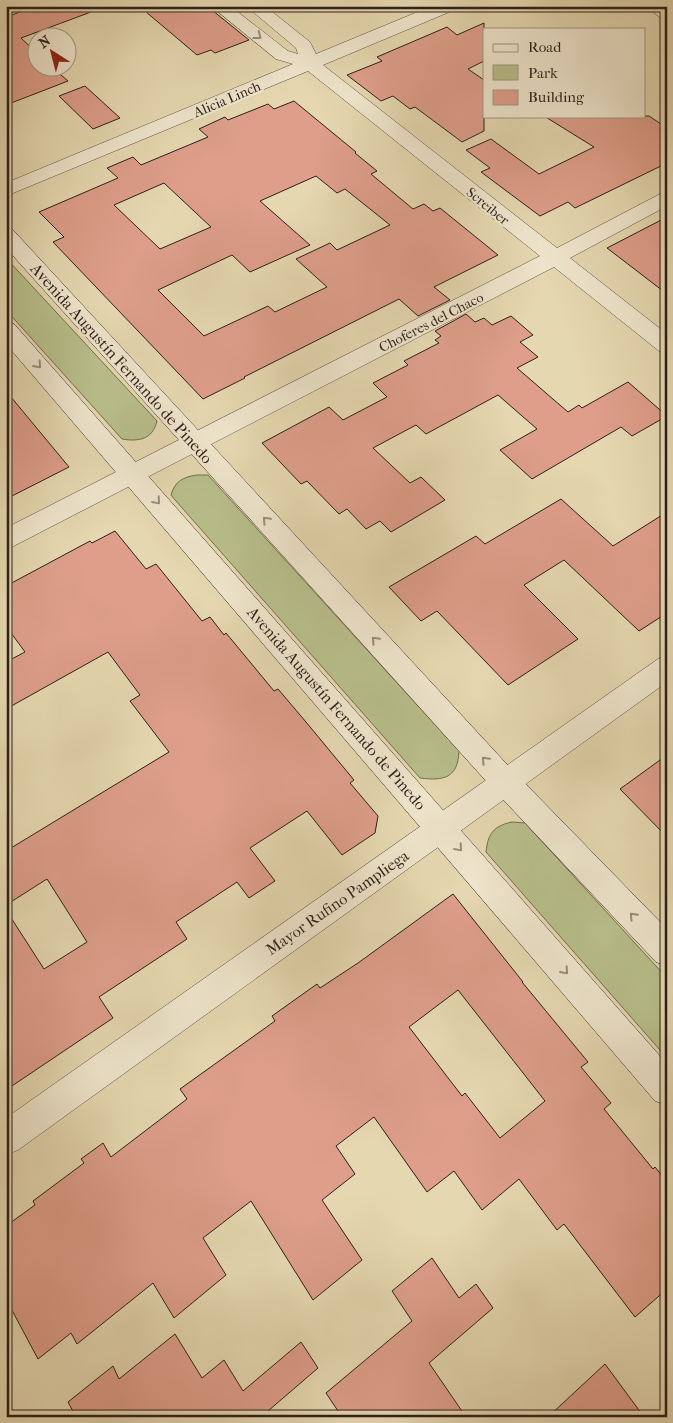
<svg xmlns="http://www.w3.org/2000/svg" width="673" height="1423" font-family="'IM FELL French Canon',serif">
  <style>
    .green { fill: #b7be8a; stroke: #726e52 }
    .building { fill: #de9e8a; stroke: #2c1f1a; fill-rule: evenodd }
    .lines { fill: none; stroke-linecap: round; stroke-linejoin: round }
    .street-casing { stroke: #5a4d40; stroke-width: 1 }
    .secondary-casing { stroke: #2c1f1a; stroke-width: 1 }
    .street { fill: #eee5cc; fill-rule: evenodd }
    .secondary { fill: #eee5cc; fill-rule: evenodd }
    .oneway { stroke: #978c7c }
    .labels { text-anchor: middle; stroke-width: 4.5; stroke-linejoin: round; paint-order: stroke }
    .far-street-label { font-size: 14px; fill: #2c1f1a; stroke: #eee5cc }
    .street-label { font-size: 16px; fill: #2c1f1a; stroke: #eee5cc }
  </style>
  <rect width="100%" height="100%" fill="#e5d7b0"/>
  <filter id="stains"><feTurbulence type="fractalNoise" baseFrequency=".004" numOctaves="4"/><feColorMatrix values="0 0 0 0 .2 0 0 0 0 .09 0 0 0 0 .02 0 0 0 .5 -.17"/></filter>
  <radialGradient id="worn" r=".72"><stop offset=".6" stop-color="#630" stop-opacity="0"/><stop offset="1" stop-color="#630" stop-opacity=".3"/></radialGradient>
  <path class="green" d="M6,258L157,421C153,439 139,442 122,439L6,310Z
    M197,475H208L459,751C458,778 444,781 420,778L176,501L171,495C175,481 183,477 197,475Z
    M512,822L525,823L667,978V1058L486,852C488,834 493,826 512,822Z"/>
  <path class="building" d="M37,6H99V9L21,38L38,54V68H53L68,81L6,105V17Z
    M139,6H207L249,40L215,53L211,50L197,55Z
    M484,23V61L468,69L484,80V131L462,142L415,107L410,109L393,96L381,101L347,75L382,61L377,57L447,27L457,35Z
    M85,86L120,118L93,129L59,96Z
    M294,101L356,152L355,153L377,171L371,174L413,209L424,204L433,211L440,208L498,255L434,287L450,300L418,316L399,299L244,377L245,378L203,399L53,242L64,237L39,212L118,178L107,168L133,157L141,165L208,137L199,129L225,117L228,120L268,104L274,109ZM316,176L337,193L345,189L390,225L337,250L330,243L296,259L327,287L275,312L268,306L204,336L158,290L232,255L250,272L310,245L260,201ZM164,183L211,227L160,249L114,205Z
    M544,116H649L667,128V163L575,208L568,202L540,216L481,172L490,168L466,150L491,139L539,174L594,147Z
    M667,217V294L607,248Z
    M466,314L475,322L484,318L492,325L511,316L533,335L520,342L538,357L517,368L568,412L579,405L582,408L628,382L667,416L632,436L621,427L532,479L500,450L537,429L498,395L426,434L416,425L373,448L410,483L421,477L445,500L391,532L380,521L366,529L347,509L339,514L307,481L301,484L262,443L329,407L343,420L387,397L373,383L408,365L404,361L439,343L435,340L441,336L435,331Z
    M6,391L69,467L6,499Z
    M561,499L613,546L667,512V613L639,631L564,560L524,585L578,639L508,685L437,611L421,621L389,587L476,536L485,544Z
    M115,531L146,569L156,564L202,621L210,617L224,635L226,633L274,691L278,689L306,722L354,780L350,783L378,816L375,833L342,855L307,811L250,848L275,881L249,898L237,882L176,922L187,939L99,997L113,1018L6,1090V910L44,969L87,942L47,879L6,905V851L169,752L130,701L140,695L108,652L6,709V662L25,652L6,626V586L90,541L92,543Z
    M667,755V837L620,789Z
    M453,894L523,982H522L588,1062L581,1067L611,1103L604,1109L653,1169L655,1167L667,1182V1289L635,1317L564,1224L557,1230L519,1179L482,1210L454,1171L427,1192L374,1117L336,1146L355,1174L322,1200L362,1260L313,1300L251,1201L203,1238L226,1275L174,1318L153,1283L77,1344L71,1333L38,1359L6,1299V1226L35,1205L33,1201L84,1163L81,1159L103,1143L111,1157L187,1099L180,1089L275,1021L272,1016L317,984L320,988L358,963ZM458,990L545,1101L500,1138L465,1093L462,1096L409,1027Z
    M432,1258L459,1298L476,1284L493,1308L429,1363L466,1417H342L326,1393L412,1321L392,1291Z
    M175,1334L202,1378L224,1360L243,1391L301,1342L318,1368L261,1417H76L68,1402L113,1366L119,1379Z
    M605,1364L644,1417H548Z"/>
  <g class="lines">
    <defs>
      <path id="street" d="M211,6H230L288,51L298,54L296,48L246,6H265L310,42L316,54L432,6H456L454,10L323,65L557,248L660,194L667,192V206L570,258L667,334V354L659,351L554,267L6,550V528L540,256L308,71L6,196V183L293,64L276,59Z
        M646,6H666L667,19L661,18Z
        M667,656V682L18,1150L6,1155V1118L658,659Z"/>
      <path id="secondary" d="M6,228L13,230L515,773L667,929V966L656,962L495,791L6,248Z
        M6,322L14,324L667,1064V1105L655,1101L6,344Z"/>
    </defs>
    <use href="#street" class="street-casing"/>
    <use href="#secondary" class="secondary-casing"/>
    <use href="#street" class="street"/>
    <use href="#secondary" class="secondary"/>
  </g>
  <defs><path id="oneway-chevron" d="M-2-3.5L2.5 0L-2 3.5" fill="none" stroke-width="1.6" stroke-linecap="round" stroke-linejoin="round" transform="scale(1.25)"/></defs>
  <g class="oneway">
    <use href="#oneway-chevron" transform="translate(258 36) rotate(38)"/>
    <use href="#oneway-chevron" transform="translate(38 365) rotate(49)"/>
    <use href="#oneway-chevron" transform="translate(157 501) rotate(49)"/>
    <use href="#oneway-chevron" transform="translate(266 520) rotate(-133)"/>
    <use href="#oneway-chevron" transform="translate(375 640) rotate(-133)"/>
    <use href="#oneway-chevron" transform="translate(485 760) rotate(-133)"/>
    <use href="#oneway-chevron" transform="translate(459 848) rotate(49)"/>
    <use href="#oneway-chevron" transform="translate(633 916) rotate(-134)"/>
    <use href="#oneway-chevron" transform="translate(565 971) rotate(49)"/>
  </g>
  <g class="labels">
    <g class="far-street-label">
      <text transform="translate(227 99) rotate(-23)" y="5">Alicia Linch</text>
      <text transform="translate(488 206) rotate(39)" y="5">Screiber</text>
      <text transform="translate(431 322) rotate(-27)" y="5">Choferes del Chaco</text>
    </g>
    <g class="street-label">
      <text transform="translate(122 363) rotate(48)" y="6">Avenida Augustín Fernando de Pinedo</text>
      <text transform="translate(337 708) rotate(49)" y="6">Avenida Augustín Fernando de Pinedo</text>
      <text transform="translate(337 902) rotate(-35)" y="6">Mayor Rufino Pampliega</text>
    </g>
  </g>
  <rect width="673" height="1423" fill="none" stroke="#e5d7b0" stroke-width="25"/>
  <rect x="8" y="8" width="658" height="1408" fill="none" stroke="#2c1f1a" stroke-width="2.5"/>
  <rect x="12" y="12" width="648" height="1398" fill="none" stroke="#2c1f1a"/>
  <rect x="483" y="28" width="162" height="90" fill="#eee5cc" stroke="#a09685"/>
  <rect x="493" y="44" width="25" height="8" fill="#eee5cc" stroke="#a09685"/>
  <text x="528" y="52" font-size="15" fill="#2c1f1a">Road</text>
  <rect x="493" y="65" width="25" height="15" fill="#b7be8a" stroke="#a09685"/>
  <text x="528" y="78" font-size="15" fill="#2c1f1a">Park</text>
  <rect x="493" y="90" width="25" height="15" fill="#de9e8a" stroke="#a09685"/>
  <text x="528" y="102" font-size="15" fill="#2c1f1a">Building</text>
  <g transform="translate(52 52) rotate(324)"><circle r="24" fill="#eee5cc" stroke="#a09685"/>
  <path d="M0-4L9 19L0 12L-9 19Z" fill="#8f2418"/>
  <text y="-8" font-size="14" font-weight="bold" text-anchor="middle" fill="#2c1f1a">N</text>
  </g>
  <rect width="100%" height="100%" filter="url(#stains)"/>
  <rect width="100%" height="100%" fill="url(#worn)"/>
</svg>
